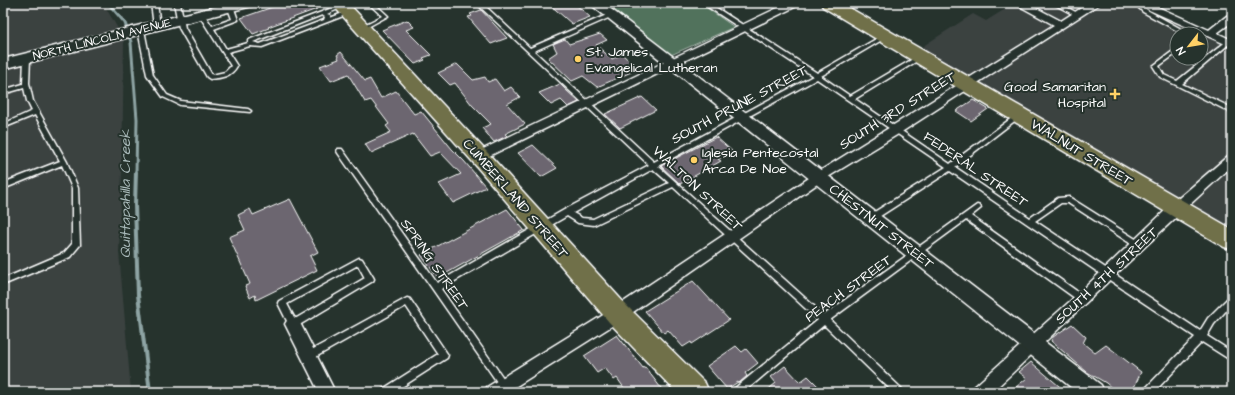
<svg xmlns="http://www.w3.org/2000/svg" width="1235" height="395" font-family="'Architects Daughter',sans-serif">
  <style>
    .built { fill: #3b4241 }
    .green { fill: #51725c; stroke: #a8b8ae }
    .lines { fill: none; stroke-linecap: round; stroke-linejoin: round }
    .stream-far1 { stroke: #8ea4a4; stroke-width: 3 }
    .stream { stroke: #8ea4a4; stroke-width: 4 }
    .building { fill: #6c666f; stroke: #fff }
    .service-casing { stroke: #fff; stroke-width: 3 }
    .minor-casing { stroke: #fff; stroke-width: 3 }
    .tertiary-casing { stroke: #fff; stroke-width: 3 }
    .secondary-casing { stroke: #fff; stroke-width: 3 }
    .trunk-casing { stroke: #fff; stroke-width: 3 }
    .service { fill: #26332d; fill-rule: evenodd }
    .minor { fill: #26332d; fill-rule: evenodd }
    .tertiary { fill: #26332d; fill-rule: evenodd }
    .secondary { fill: #26332d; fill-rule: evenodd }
    .trunk { fill: #6f704a; fill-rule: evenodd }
    .poi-dot { fill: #ffd166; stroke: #26332d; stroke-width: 1.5 }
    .labels { text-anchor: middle; stroke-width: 4; stroke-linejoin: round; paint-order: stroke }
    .far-street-label { font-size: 12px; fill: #fff; stroke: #26332d }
    .poi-label { font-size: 14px; fill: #fff; stroke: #26332d; text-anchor: start }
    .street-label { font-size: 14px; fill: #fff; stroke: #26332d }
    .water-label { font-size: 15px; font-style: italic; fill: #abb; stroke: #26332d }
  </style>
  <rect width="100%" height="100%" fill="#26332d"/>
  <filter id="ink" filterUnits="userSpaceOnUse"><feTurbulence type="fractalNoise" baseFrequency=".025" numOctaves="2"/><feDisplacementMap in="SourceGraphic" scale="8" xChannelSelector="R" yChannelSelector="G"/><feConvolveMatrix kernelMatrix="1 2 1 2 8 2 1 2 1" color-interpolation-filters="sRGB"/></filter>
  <g filter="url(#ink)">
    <path class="built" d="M3,3H103L124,39L122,170L119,252L131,392H3Z
      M1015,3H1133L1201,34H1177V58H1201V34L1232,48V232L920,48L973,14L986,21Z"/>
    <path class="green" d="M604,3H700L734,27L671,55Z"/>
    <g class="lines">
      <path class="stream-far1" d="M108,3L125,23L131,42L137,119L136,173"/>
      <path class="stream" d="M136,172L135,205L138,295L150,392"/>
    </g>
    <path class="building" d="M284,3H312L317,9L268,27L269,28L253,34L241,18Z
      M548,3H574L590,17L572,24Z
      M481,10L507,38L491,44L468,17L472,16L470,14Z
      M407,20L414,27L406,30L431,55L423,58L425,60L415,64L382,30Z
      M600,34L607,40L596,45L612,59L622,54L638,69L597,87L583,76L572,81L548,58L557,52L553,44L565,39L569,44Z
      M341,52L365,81L370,79L381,98L396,91L414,114L421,111L452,149L464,161L486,187L453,203L439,184L461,174L440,152L430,156L413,134L371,153L365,144L391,132L386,126L389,124L371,100L365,102L348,74L331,81L320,66L339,59L337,55Z
      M457,64L473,80L485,77L488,82L495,79L504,91L511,87L520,97L507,104L525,124L505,134L507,136L494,142L482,128L491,124L472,105L455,83L450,85L438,73Z
      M560,84L565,89L579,102L568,107L561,100L551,105L539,93Z
      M642,97L656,110L620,128L605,114Z
      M973,100L988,109L971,121L956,111Z
      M716,137L733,152L718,159L721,161L680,184L661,166Z
      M533,145L557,168L541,177L518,153Z
      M290,199L318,252L310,256L317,270L256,300L255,295L250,298L245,286L250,284L229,237L245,230L238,215L250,209L253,215Z
      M507,209L524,230L438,278L421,255Z
      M693,281L729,320L692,344L691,342L683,347L668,330L664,333L645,311Z
      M1072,324L1086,337L1083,343L1095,353L1106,345L1141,372L1132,392H1116L1106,383L1087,372L1051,341L1053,337Z
      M617,335L643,368L645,367L664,392H627L617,378L614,380L605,368L597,373L584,356Z
      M736,346L742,352L746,349L758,363L745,373L747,376L739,383L738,382L727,389L707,366Z
      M1031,362L1066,392H1010L1027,378L1019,372Z
      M785,366L800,382L808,376L824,392H765L776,383L771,377Z"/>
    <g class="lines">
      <defs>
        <path id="service" d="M151,3H157L160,26L159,27L157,28L154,26Z
          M174,3H180L185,28L212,75L225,72L231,66L199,15L200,14H204L212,26L232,19L226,3H232L238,20L214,29L226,49L248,43V41L251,39L340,5H344L345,6L327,14L330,15V18L348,11L351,13L262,47L250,46L228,52L237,66C231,77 221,78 210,79L207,77L179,28ZM322,15L325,17L324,20L260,44L253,42Z
          M368,3H374L388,16L364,29H360V27L382,16Z
          M476,3H482L530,48L609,14H613V16L534,51L654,162L813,76L702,3H709L817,73L883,35H887V37L821,76L850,96L918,56H922V58L855,99L950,164L1017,114H1021L1022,115L1021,116L955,167L1030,218L1058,198L1069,197L1142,243L1143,245L1142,247H1136L1068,203H1061L1035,221L1200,331L1208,318L1229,297L1232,296V304L1214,324L1207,336L1232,352V361L1202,342L1154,392H1144L1145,389L1195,337L1105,277L950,171L874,220H868L867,218L868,216L946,167L817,79L658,166L824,315L977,205L980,206L981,208L971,216L1085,297L1086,299L1085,301L1082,302L1079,301L966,220L830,320L902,389L903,392H893L824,325L744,392H733L734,389L818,320L673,187L594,225L578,223L567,216L441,289L513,392H504L338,153L337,151L338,149H342L437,283L564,210L649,165ZM653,169L669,183L593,219L582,218L573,213Z
          M1052,3H1059L1081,15L1080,16H1076Z
          M1142,3H1146L1147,4L1144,7L1147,10L1190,34H1183L1143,12L1138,7Z
          M141,28L144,30L153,75L167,95L181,101L248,109L251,111L250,112L180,105L163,97L147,75L138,30Z
          M1228,40L1231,42L1230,43L1182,84L1232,108V113L1160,77L1153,66L1177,48V53L1159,66L1164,75L1177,81Z
          M27,56L30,58L29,83L33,101L67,162L78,188L80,245L70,257L3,285V279L64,253L72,244V188L62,165L3,189V183L60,161L35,115L3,128V124L32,111L27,101L24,88L3,94V90L23,84L24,58Z
          M359,258L362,259L373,277L374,279L373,281L296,327L293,328L290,327L278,303L279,301ZM358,265L365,278L295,319L287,304Z
          M407,298L410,299L448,355L447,358L394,392H382L383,389L438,354L406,306L312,359L309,360L306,359L305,356L306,353Z"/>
        <path id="minor" d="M788,3H801L799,5L483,159L479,160L475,159L473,156L475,153Z
          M1014,3H1027L1061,21L1089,3H1101L900,133L823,180L623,319L507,392H485L487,387L613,309L815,174L1054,25Z
          M1136,3H1149L1209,30L1228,15L1232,14V22L1217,33L1232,40V47L1138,5Z
          M1232,155V166C1150,240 1072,317 992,392H972L974,387L1077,295L1172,204L1228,156Z
          M293,317L298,319L335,392H319L285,324L288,319Z"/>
        <path id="tertiary" d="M589,3H603L1101,385L1104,392H1077Z"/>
        <path id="secondary" d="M230,3H254L252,6L3,69V59Z"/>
        <path id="trunk" d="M331,3H348L486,151L627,306L705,383L709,392H676L609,322L472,161Z
          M821,3H841L1232,229V249L1224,247L823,7Z"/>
      </defs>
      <use href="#service" class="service-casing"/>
      <use href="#minor" class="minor-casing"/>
      <use href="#tertiary" class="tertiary-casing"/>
      <use href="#secondary" class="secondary-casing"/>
      <use href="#trunk" class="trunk-casing"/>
      <use href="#service" class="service"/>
      <use href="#minor" class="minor"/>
      <use href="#tertiary" class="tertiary"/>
      <use href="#secondary" class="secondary"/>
      <use href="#trunk" class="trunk"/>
    </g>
  </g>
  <g class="poi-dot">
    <circle cx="578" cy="59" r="4"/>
    <path d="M1113 88h4v4h4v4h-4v4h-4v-4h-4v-4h4z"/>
    <circle cx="694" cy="160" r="4"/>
  </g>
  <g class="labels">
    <g class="far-street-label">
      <text transform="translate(102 39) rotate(-14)" y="4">NORTH LINCOLN AVENUE</text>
    </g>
    <g class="poi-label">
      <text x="586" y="56">St. James<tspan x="586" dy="16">Evangelical Lutheran</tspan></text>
      <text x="1106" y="91" text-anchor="end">Good Samaritan<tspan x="1106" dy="16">Hospital</tspan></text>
      <text x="702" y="157">Iglesia Pentecostal<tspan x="702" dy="16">Arca De Noe</tspan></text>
    </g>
    <g class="street-label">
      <text transform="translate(739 104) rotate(-28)" y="5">SOUTH PRUNE STREET</text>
      <text transform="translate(897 110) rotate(-32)" y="5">SOUTH 3RD STREET</text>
      <text transform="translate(1082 152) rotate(31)" y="5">WALNUT STREET</text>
      <text transform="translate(976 169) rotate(34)" y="5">FEDERAL STREET</text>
      <text transform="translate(698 188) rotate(43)" y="5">WALTON STREET</text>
      <text transform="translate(516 198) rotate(49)" y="5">CUMBERLAND STREET</text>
      <text transform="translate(882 226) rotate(38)" y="5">CHESTNUT STREET</text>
      <text transform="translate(435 264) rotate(55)" y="5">SPRING STREET</text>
      <text transform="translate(1106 275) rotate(-43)" y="5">SOUTH 4TH STREET</text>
      <text transform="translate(848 288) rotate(-36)" y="5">PEACH STREET</text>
    </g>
    <g class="water-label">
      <text transform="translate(125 194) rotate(-90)" y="5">Quittapahilla Creek</text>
    </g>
  </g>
  <rect width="1235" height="395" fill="none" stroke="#26332d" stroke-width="16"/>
  <rect x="8" y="8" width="1219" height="379" fill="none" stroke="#fff" stroke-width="1.5" filter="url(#ink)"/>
  <g transform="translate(1189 46) rotate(239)"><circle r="19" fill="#26332d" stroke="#7d8581"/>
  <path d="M0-3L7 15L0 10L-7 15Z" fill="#ffd166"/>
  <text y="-6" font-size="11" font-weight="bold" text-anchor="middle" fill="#ffffff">N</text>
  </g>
</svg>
